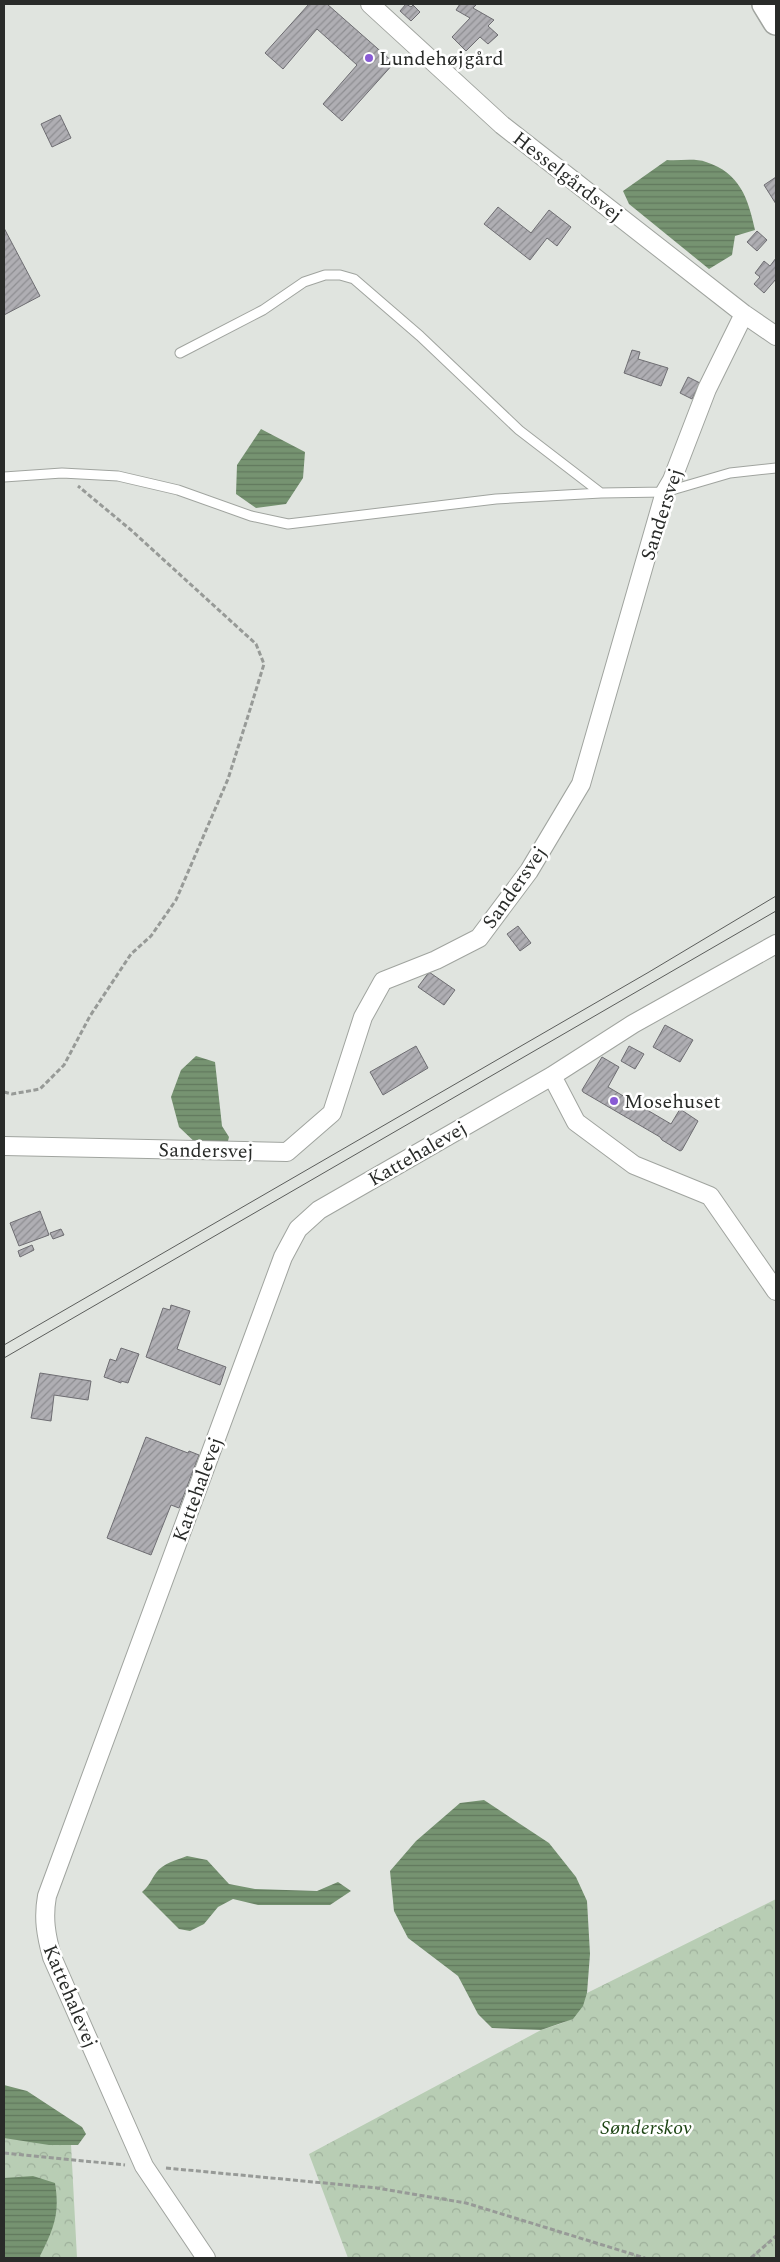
<svg xmlns="http://www.w3.org/2000/svg" width="780" height="2262" font-family="Spectral,serif">
  <style>
    .forest { fill: url(#forest-crowns) }
    .water { fill: url(#water-rules) }
    .building { fill: url(#building-hatch); stroke: #6e6d72 }
    .lines { fill: none; stroke-linecap: round; stroke-linejoin: round }
    .lane-casing { stroke: #a0a49f; stroke-width: 11 }
    .street-casing { stroke: #a0a49f; stroke-width: 20 }
    .secondary-casing { stroke: #a0a49f; stroke-width: 28 }
    .path { stroke: #979a97; stroke-width: 3; stroke-dasharray: 5 2.5; stroke-linecap: butt }
    .lane { stroke: #fff; stroke-width: 9 }
    .street { stroke: #fff; stroke-width: 18 }
    .secondary { stroke: #fff; stroke-width: 25 }
    .tram { stroke: #5b5d5b; stroke-width: 1 }
    .poi-dot { fill: #895bd5; stroke: #fff; stroke-width: 2 }
    .labels { text-anchor: middle; stroke-width: 5; stroke-linejoin: round; paint-order: stroke }
    .poi-label { font-size: 20px; fill: #292b29; stroke: #fff; text-anchor: start }
    .street-label { font-size: 20px; fill: #292b29; stroke: #fff }
    .park-label { font-size: 20px; font-style: italic; fill: #1d4514; stroke: #fff }
  </style>
  <defs>
    <pattern id="forest-crowns" width="20" height="18" patternUnits="userSpaceOnUse" patternTransform="scale(1.25)"><rect width="20" height="18" fill="#b8cdb4"/><path d="M2 6a3 3 0 1 1 6 0M12 15a3 3 0 1 1 6 0" fill="none" stroke="#9eb09b"/></pattern>
    <pattern id="water-rules" width="6" height="5" patternUnits="userSpaceOnUse" patternTransform="scale(1.25)"><rect width="6" height="5" fill="#769371"/><path d="M0 2.5h6" fill="none" stroke="#61785d"/></pattern>
    <pattern id="building-hatch" width="6" height="6" patternUnits="userSpaceOnUse" patternTransform="scale(1.25)"><rect width="6" height="6" fill="#afaeb3"/><path d="M-1 1l2-2M0 6l6-6M5 7l2-2" fill="none" stroke="#8e8e92"/></pattern>
  </defs>
  <rect width="100%" height="100%" fill="#e0e4df"/>
  <path class="forest" d="M776,1899V2258H348L309,2154L541,2030C568,2021 577,2022 587,1993Z
    M4,2136L71,2144L77,2258H4Z"/>
  <path class="water" d="M667,160C679,161 695,158 706,162C740,173 748,198 755,230L735,236L732,255L709,269L629,204L623,191Z
    M261,429L305,452L303,478L286,504L256,508L236,494L237,465Z
    M196,1056L215,1062L222,1126L229,1137L227,1145L200,1147L179,1127L171,1097L181,1070Z
    M484,1800L549,1843L576,1877L587,1901L590,1954L587,1993L583,2006L573,2019L541,2030L492,2028L478,2014L458,1976L408,1938L394,1911L390,1871L416,1841L460,1803Z
    M187,1856L207,1860L229,1884L255,1889L317,1891L338,1882L351,1891L330,1905H258L233,1899L218,1907L204,1924L190,1931L179,1929L142,1892C149,1886 151,1880 156,1873C163,1863 177,1860 187,1856Z
    M4,2085L27,2091L82,2127L86,2134L78,2145H49L4,2138Z
    M33,2176L55,2183C60,2214 54,2228 40,2256L41,2258H4V2178Z"/>
  <path class="building" d="M309,4H327L394,63L342,121L323,104L357,65L317,29L283,69L265,53Z
    M406,4L411,7L413,5L420,12L411,21L400,11Z
    M460,4H474L476,5L473,8L494,20L488,26L498,35L488,44L480,37L466,51L452,37L470,18L456,10Z
    M60,115L71,138L52,147L41,124Z
    M776,177V204L764,185Z
    M498,207L531,233L549,210L571,227L557,246L547,238L530,260L484,224Z
    M4,228L40,296L4,315Z
    M757,231L767,240L757,251L747,242Z
    M776,258V279L764,293L754,284L760,277L755,273L764,261L770,266Z
    M632,350L640,352L638,359L668,368L661,386L624,373Z
    M688,377L700,383L692,399L680,393Z
    M518,926L531,943L520,951L507,934Z
    M429,972L455,990L444,1005L418,987Z
    M665,1025L693,1040L680,1062L653,1047Z
    M416,1046L428,1068L383,1095L370,1072Z
    M629,1046L644,1054L635,1069L621,1061Z
    M602,1057L619,1067L608,1087L671,1124L680,1109L698,1121L682,1150L680,1151L662,1140L660,1137L583,1092L582,1090Z
    M40,1211L49,1235L19,1246L10,1223Z
    M61,1229L64,1235L53,1239L50,1233Z
    M32,1245L34,1250L20,1257L18,1251Z
    M171,1305L190,1311L177,1349L226,1367L220,1385L146,1357L163,1308L170,1310Z
    M121,1348L139,1354L128,1383L121,1381V1383L104,1377L110,1359L116,1361Z
    M40,1373L91,1381L88,1400L54,1395L51,1421L31,1418Z
    M146,1437L188,1453L189,1451L199,1455L179,1508L171,1505L151,1555L107,1538Z"/>
  <g class="lines">
    <defs>
      <path id="lane" d="M180,353L263,310L304,282L325,275H340L354,279L420,336L519,430L601,493
        M4,477L62,473L118,476L178,490L251,516L288,524L496,499L601,493L665,492L730,473L776,468"/>
      <path id="street" d="M370,4L502,125L744,314L776,336
        M552,1076L576,1122L634,1165L710,1196L776,1291
        M4,1146L287,1152L332,1113L363,1017L383,981L436,960L479,938L529,871L581,784L665,492L672,480L707,389L744,314
        M206,2258L144,2166L52,1957C46,1935 43,1918 47,1896L283,1257L298,1229L319,1210L552,1076L633,1024L776,944"/>
      <path id="secondary" d="M765,4L776,22"/>
    </defs>
    <use href="#lane" class="lane-casing"/>
    <use href="#street" class="street-casing"/>
    <use href="#secondary" class="secondary-casing"/>
    <path class="path" d="M4,1092L12,1094L40,1089L64,1065L90,1016L131,954L151,936L176,900L228,779L248,716L264,664L256,644L131,530L78,486
      M4,2153L125,2165
      M166,2168L377,2188L466,2203L645,2258
      M751,2258L776,2236"/>
    <use href="#lane" class="lane"/>
    <use href="#street" class="street"/>
    <use href="#secondary" class="secondary"/>
    <path class="tram" d="M4,1345L649,972L776,896
      M4,1358L776,911"/>
  </g>
  <g class="poi-dot">
    <circle cx="369" cy="58" r="5"/>
    <circle cx="614" cy="1101" r="5"/>
  </g>
  <g class="labels">
    <g class="poi-label">
      <text x="379" y="65">Lundehøjgård</text>
      <text x="624" y="1108">Mosehuset</text>
    </g>
    <g class="street-label">
      <text transform="translate(568 176) rotate(38)" y="7">Hesselgårdsvej</text>
      <text transform="translate(661 514) rotate(-72)" y="7">Sandersvej</text>
      <text transform="translate(514 887) rotate(-55)" y="7">Sandersvej</text>
      <text transform="translate(206 1150) rotate(1)" y="7">Sandersvej</text>
      <text transform="translate(417 1153) rotate(-30)" y="7">Kattehalevej</text>
      <text transform="translate(197 1489) rotate(-70)" y="7">Kattehalevej</text>
      <text transform="translate(71 1996) rotate(67)" y="7">Kattehalevej</text>
    </g>
    <g class="park-label">
      <text x="646" y="2134">Sønderskov</text>
    </g>
  </g>
  <rect width="780" height="2262" fill="none" stroke="#292b29" stroke-width="10"/>
</svg>
